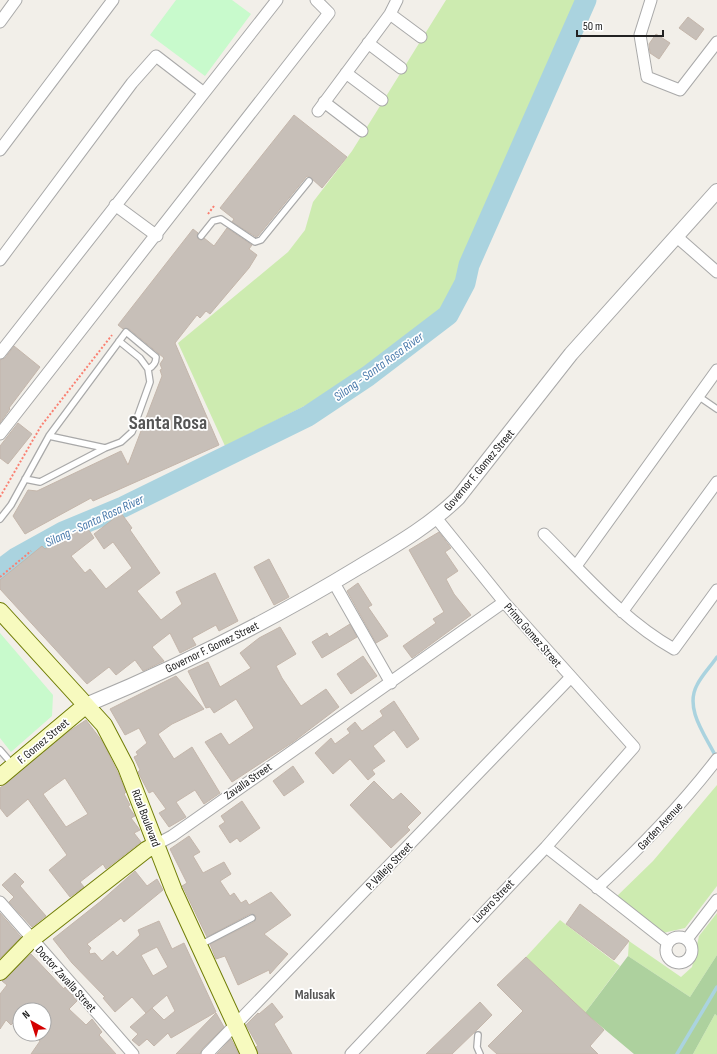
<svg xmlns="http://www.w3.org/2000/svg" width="717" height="1054" font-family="'Sofia Sans Condensed',sans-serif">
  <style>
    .grass { fill: #cdebb0 }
    .forest { fill: #add19e }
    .park { fill: #c8facc }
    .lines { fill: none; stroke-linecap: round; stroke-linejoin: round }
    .stream { stroke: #aad3df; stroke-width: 3.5 }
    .river { stroke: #aad3df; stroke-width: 21 }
    .building { fill: #c7bfb8; stroke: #c4b6ab; fill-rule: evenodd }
    .service-casing { stroke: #a9a9a9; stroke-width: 8 }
    .minor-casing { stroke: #a9a9a9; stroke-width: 13 }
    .tertiary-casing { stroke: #a9a9a9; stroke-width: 16 }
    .secondary-casing { stroke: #707d05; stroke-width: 18 }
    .path { stroke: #fa8072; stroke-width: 2; stroke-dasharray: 2 2; stroke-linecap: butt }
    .service { stroke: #fff; stroke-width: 5.5 }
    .minor { stroke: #fff; stroke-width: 11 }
    .tertiary { stroke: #fff; stroke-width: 14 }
    .secondary { stroke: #f7fabf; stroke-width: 16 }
    .labels { text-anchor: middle; stroke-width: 3.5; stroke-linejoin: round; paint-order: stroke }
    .street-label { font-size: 12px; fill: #222; stroke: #fff }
    .water-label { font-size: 13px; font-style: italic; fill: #4a7aab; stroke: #fff }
    .quarter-label { font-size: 14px; font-weight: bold; fill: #555; stroke: #fff }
    .town-label { font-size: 20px; font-weight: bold; fill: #555; stroke: #fff }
  </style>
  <rect width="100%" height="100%" fill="#f2efe9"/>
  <path class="grass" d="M446,0H580L537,103L477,236L464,257L457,282L443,310L390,350L354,381L225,446L178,343L288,252L305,230L313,202L352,151Z
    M717,785V886L685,928L663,933L615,898L653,861Z
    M717,913V955L690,997L628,956L629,941L681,977L692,967L699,936Z
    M560,920L620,966L585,1013L526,957Z
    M715,1014L717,1016V1054H693Z"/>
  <path class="forest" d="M717,955V1016L715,1014L693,1054H634L585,1013L628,956L690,997Z"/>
  <path class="park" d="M176,0H232L251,14L205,76L150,35Z
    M0,633L53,695L52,716L11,752L0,738Z"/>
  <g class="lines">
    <path class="stream" d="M716,757C706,736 684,709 697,685C702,675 711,666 717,657
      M677,1054L717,987"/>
    <path class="river" d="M0,570L16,558L63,532L123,507L308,416L368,376L448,315L465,283L469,265L586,0"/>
  </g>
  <path class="building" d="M688,17L704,29L696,40L679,28Z
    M656,34L670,43L659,59L650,53L649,44Z
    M294,115L347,157L322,188L311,178L307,176L258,236L256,237L232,222L234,219L220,208Z
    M227,228L252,245L249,249L257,255L249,268L210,314L206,311L200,318L197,315L175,343L219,445L93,501L91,498L25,534L13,516L28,490L37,491L121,451L128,465L162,376L160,370L162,369L160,364L164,358L129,329H123L118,325L193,229L198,233V239L201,240L204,238L214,246Z
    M14,346L40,367L9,408L10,409L0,423V360L5,358Z
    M18,423L32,434L8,464L0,458V446Z
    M121,513L132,528L130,530L160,573L137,591L161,620L182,604L176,592L215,573L238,621L219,631L216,625L192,638L196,645L180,653L170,633L152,647L164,661L143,671L135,660L116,675L109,667L87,684L0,589V580L42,546L45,549L86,526L94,538L71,556L85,573L90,569L106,589L132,568L113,542L104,549L94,534Z
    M439,532L451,548L445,552L458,571L446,579L454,594L471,615L412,658L403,646L436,623L433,619L444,612L409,550Z
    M269,559L289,597L274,605L254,567Z
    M358,583L372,605L368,607L388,636L376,643L347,591Z
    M350,624L357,637L322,658L312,642L327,633L329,637Z
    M280,627L296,654L276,666L282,678L301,706L326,689L339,707L293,742L232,782L205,742L221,733L229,745L254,728L236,699L214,713L210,707L206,708L188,671L208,662L220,687L251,668L240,653L259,638Z
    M363,656L377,676L351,694L337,674Z
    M176,676L204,709L172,724L158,734L174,759L192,747L220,793L204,804L195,790L176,802L186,817L169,827L159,813L166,809L153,791L149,793L138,772L140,770L134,757L138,755L136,752L147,743L139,728L125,735L110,709Z
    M394,701L419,739L407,748L394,730L373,746L385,761L372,770L375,774L368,780L350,759L333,774L315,753L331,738L335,744L350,733L347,729L355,722L362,731L383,716L380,711Z
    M86,720L102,741L118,773L126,792L124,794L130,805L128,806L135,816L131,818L140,830L134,833L141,842L106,869L103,864L80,882L84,887L70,897L49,870L67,855L28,799L7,817L0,808V788L68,732ZM65,778L88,814L66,827L43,794Z
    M293,766L304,782L284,796L273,781Z
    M374,781L393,800L401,793L421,813L407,827L410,830L391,848L350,805Z
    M242,801L260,828L240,842L237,838L230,843L219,826L225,822L221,816Z
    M189,836L200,852L193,856L203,873L224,862L231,874L220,881L230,896L234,893L241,903L246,900L249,905L271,892L291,915L264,934L288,954L270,974L269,970L238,985L225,956L216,959L210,944L254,922L256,916L250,914L207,937L183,887L182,886L187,883L170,849Z
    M135,871L147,886L157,879L163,890L124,922L121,918L87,944L91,948L89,951L90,954L95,953L102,961L113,951L117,956L140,935L138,930L159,921L172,949L184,943L216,1012L171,1038L168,1033L154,1046L147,1039L139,1046L132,1040L138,1034L130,1027L152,1008L164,1020L175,1011L167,995L146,1013L132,997L115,1012L103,998L105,997L72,963L53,939L101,901ZM157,947L168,967L153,976L141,955Z
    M15,873L24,882L20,886L46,916L32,927L9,902L14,897L2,885Z
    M580,904L629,941L614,960L566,924Z
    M0,913L21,937L0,958Z
    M31,954L64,989L65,987L77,1001L69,1009L86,1025L92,1019L102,1032L99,1035L116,1054H31L40,1041L34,1034H44V1010H20V1025L15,1021L11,1025L6,1020L0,1029V994L7,985L2,981Z
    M526,957L604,1030L590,1046L598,1054H497L488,1046L523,1011L497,985Z
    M480,1002L492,1015L481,1026L452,1054H426Z
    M272,1003L283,1017L274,1024L292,1054H258L256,1047L258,1046L246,1025L258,1013L259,1014Z
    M216,1013L224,1027L202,1049L200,1054H176Z
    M231,1039L239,1054H217L230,1040Z"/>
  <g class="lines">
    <defs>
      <path id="service" d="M201,236L213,221L221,219L255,242L261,240L309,181
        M698,396L717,409
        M49,436L105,448L121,442L132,432L150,382L148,369L140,358L119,341
        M25,479L40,482L105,448
        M0,519L11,505L49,436L126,332L156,357C156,363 154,366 148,369
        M0,750L13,765
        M200,945L252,918
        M478,1035L477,1047L480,1054"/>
      <path id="minor" d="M651,0L640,35L647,77L680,90L717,42
        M390,14L421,37
        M0,22L16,0
        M368,43L401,68
        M346,73L382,100
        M324,102L362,131
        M318,111L390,14L397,0
        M0,150L113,0
        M115,205L157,236
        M677,237L717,272
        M0,260L132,83L156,56L204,93
        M0,353L277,0
        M0,434L329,13L316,0
        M544,534C585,575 624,621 674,649L717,590
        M576,566L717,370
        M334,583L391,683
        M622,612L717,482
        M157,844L172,836L504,602
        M546,847L668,943
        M597,888C640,848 681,806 717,759
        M0,902L133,1054
        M666 950a13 13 0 1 1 26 0a13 13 0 1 1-26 0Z
        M687,939L717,900
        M207,1054L570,678
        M351,1054L546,847L634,747L504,602L437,519"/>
      <path id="tertiary" d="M86,705C180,666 272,620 359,567C394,546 428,527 458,498L571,354L717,191"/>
      <path id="secondary" d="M0,611L104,725L126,767L174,891L249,1054
        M0,777L86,705
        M0,972L31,940L146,850L157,844"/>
    </defs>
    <use href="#service" class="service-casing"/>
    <use href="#minor" class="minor-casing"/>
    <use href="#tertiary" class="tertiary-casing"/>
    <use href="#secondary" class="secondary-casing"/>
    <path class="path" d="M208,214L214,206
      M0,497L41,426L112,335
      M0,577L31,551"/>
    <use href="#service" class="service"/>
    <use href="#minor" class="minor"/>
    <use href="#tertiary" class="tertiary"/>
    <use href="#secondary" class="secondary"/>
  </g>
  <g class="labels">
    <g class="street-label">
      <text transform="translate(479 470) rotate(-50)" y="4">Governor F. Gomez Street</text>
      <text transform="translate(533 635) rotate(49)" y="4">Primo Gomez Street</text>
      <text transform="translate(212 647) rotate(-26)" y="4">Governor F. Gomez Street</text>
      <text transform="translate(43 741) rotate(-40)" y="4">F. Gomez Street</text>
      <text transform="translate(248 781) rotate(-35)" y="4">Zavalla Street</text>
      <text transform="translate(146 818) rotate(69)" y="4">Rizal Boulevard</text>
      <text transform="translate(660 826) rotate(-47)" y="4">Garden Avenue</text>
      <text transform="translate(389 866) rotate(-46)" y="4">P. Vallejo Street</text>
      <text transform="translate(493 901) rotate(-46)" y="4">Lucero Street</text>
      <text transform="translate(66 979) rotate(48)" y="4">Doctor Zavalla Street</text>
    </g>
    <g class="water-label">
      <text transform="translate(378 366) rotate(-36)" y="5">Silang - Santa Rosa River</text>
      <text transform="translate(94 520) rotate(-25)" y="5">Silang - Santa Rosa River</text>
    </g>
    <g class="quarter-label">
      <text x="315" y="999">Malusak</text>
    </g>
    <g class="town-label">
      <text x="168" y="429">Santa Rosa</text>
    </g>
  </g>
  <g transform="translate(32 1022) rotate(321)"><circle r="19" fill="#ffffff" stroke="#a7a7a7"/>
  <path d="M0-3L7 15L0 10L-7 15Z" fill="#d40000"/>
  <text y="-6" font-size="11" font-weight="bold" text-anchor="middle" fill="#222222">N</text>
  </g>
  <path d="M577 30v6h86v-6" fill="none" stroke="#222222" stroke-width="2"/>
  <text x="583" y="30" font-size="12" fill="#222222" stroke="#ffffff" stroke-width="3" paint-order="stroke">50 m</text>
</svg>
